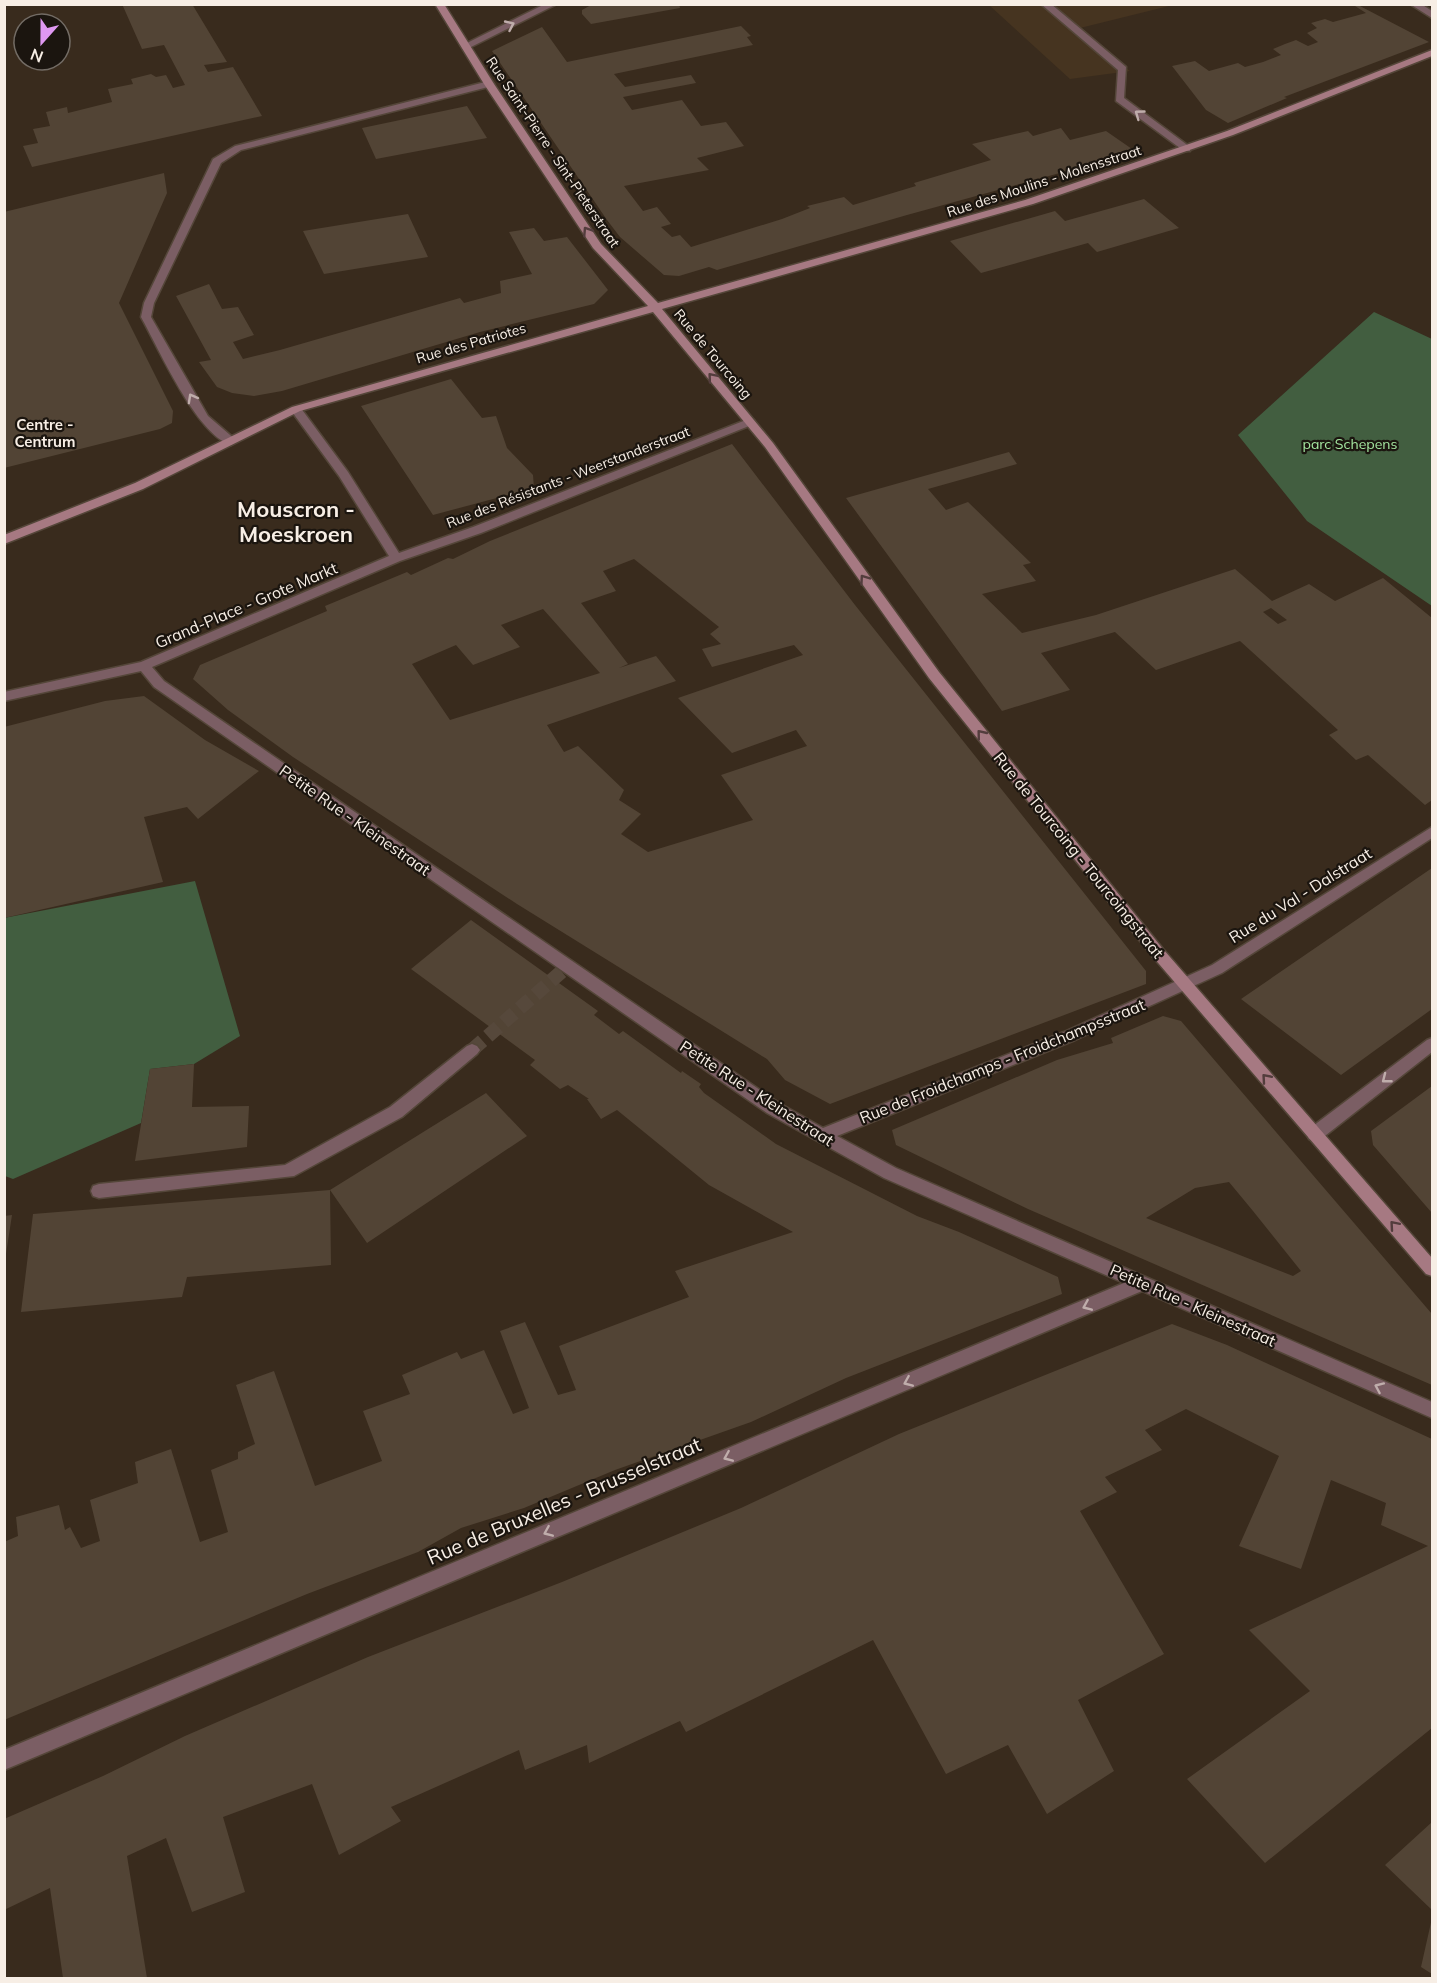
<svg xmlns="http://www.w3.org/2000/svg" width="1437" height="1983" font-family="Mulish,sans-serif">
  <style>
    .built { fill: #463420 }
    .green { fill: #425e40 }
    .building { fill: #524435; fill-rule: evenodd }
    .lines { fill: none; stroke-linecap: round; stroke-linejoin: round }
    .street-tunnel { stroke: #56483b; stroke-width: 14; stroke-dasharray: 14 7; stroke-linecap: butt }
    .lane-casing { stroke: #544639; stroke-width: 3 }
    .street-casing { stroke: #544639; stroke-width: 3 }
    .secondary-casing { stroke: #544639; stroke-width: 3 }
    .lane { fill: #7b5e64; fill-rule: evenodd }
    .street { fill: #7b5e64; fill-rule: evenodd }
    .secondary { fill: #a67982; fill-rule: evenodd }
    .oneway { stroke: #bfadab }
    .oneway2 { stroke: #533d3d }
    .labels { text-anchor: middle; stroke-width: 4.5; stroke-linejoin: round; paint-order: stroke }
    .far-street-label { font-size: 14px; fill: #f7eee5; stroke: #1b150f }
    .far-park-label { font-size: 14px; fill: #a5e7a1; stroke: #1b150f }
    .far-neighbourhood-label { font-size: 15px; font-weight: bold; fill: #f7eee5; stroke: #1b150f }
    .street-label { font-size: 16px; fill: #f7eee5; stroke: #1b150f }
    .near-street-label { font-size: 20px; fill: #f7eee5; stroke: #1b150f }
    .district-label { font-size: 22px; font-weight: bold; fill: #f7eee5; stroke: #1b150f }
  </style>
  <rect width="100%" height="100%" fill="#392b1d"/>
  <path class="built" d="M989,5H1173L1076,29L1130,71L1070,79Z"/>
  <path class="green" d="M1374,312L1432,339V606L1307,521L1238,435Z
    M195,881L240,1036L194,1064L150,1069L141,1123L13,1179L5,1176L4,918Z"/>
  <path class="building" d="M122,4H192L227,62L204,65L208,72L233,67L262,116L32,167L23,146L38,143L33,129L50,126L46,112L67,107L68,113L112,102L108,89L133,84L131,79L151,74L156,77L166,75L173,88L185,85L164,45L142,49Z
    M593,4H679L680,8L591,24L582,14V10Z
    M1358,5L1429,42L1284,97L1287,98L1228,123L1206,110L1172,66L1195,61L1209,71L1238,63L1245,67L1263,62L1281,55L1273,49L1285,44L1296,40L1308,46L1318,42L1307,33L1317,28L1311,23L1325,19L1333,22L1366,13L1355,6Z
    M741,26L751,36L747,37L753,45L614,74L625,87L691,75L696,83L623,97L632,110L682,100L701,126L726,122L744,146L697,158L709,170L624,186L643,211L657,207L671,224L661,227L672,237L680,235L691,247L782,219L810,208L807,206L844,197L853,205L916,186L914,183L934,177L991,160L972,144L1028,131L1033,136L1061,128L1070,140L1106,131L1132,149L1089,165L907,215L717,270L709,267L679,276L664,275L620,237L607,220L492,51L542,27L567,62Z
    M467,106L487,138L376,159L362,128Z
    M164,173L167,193L119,303L173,411L172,423L160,429L4,468V212Z
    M1144,199L1179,228L1097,252L1088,243L981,273L950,241L1055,211L1065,221Z
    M408,214L428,257L324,274L303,231Z
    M534,228L544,241L567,237L608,290L594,304L480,332L282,391L254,396L232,393L217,387L199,362L211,360L176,296L209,284L222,309L238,307L254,335L233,342L243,359L280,350L460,298L464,303L501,293L500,281L532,274L509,232Z
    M451,379L482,418L496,416L507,448L533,475L534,488L433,515L361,406Z
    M732,444L855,605L1146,971V984L830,1104L785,1080L767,1059L517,904L293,757L228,710L193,679L200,665L327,611L325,606L407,572L411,575L448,558L453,559L490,541ZM634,559L719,627L710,634L721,644L702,649L712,667L794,645L803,655L678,698L732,753L796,730L807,746L721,775L753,820L648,852L621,834L641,814L619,800L624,790L578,746L564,752L547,725L676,681L656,656L619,668L628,664L581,603L616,591L603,571ZM543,609L600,673L450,720L412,664L456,645L473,665L520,647L501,625Z
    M1009,452L1017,464L928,489L946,510L968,502L1031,563L1023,565L1036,581L982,594L1022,633L1096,615L1235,569L1272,601L1309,584L1335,601L1383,578L1432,618V800L1425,805L1368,755L1356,760L1329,735L1338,730L1240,641L1156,670L1115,632L1041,653L1070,690L1002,711L846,498ZM1271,608L1287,620L1278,624L1263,612Z
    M144,696L205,740L259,771L198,819L187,807L144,817L163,882L4,918V727L105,701Z
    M1432,868V1009L1341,1075L1241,999Z
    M471,920L598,1011L594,1015L619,1034L623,1031L681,1073L682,1071L701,1084L699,1087L704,1093L776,1144L917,1216L959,1232L1058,1277L1062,1294L846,1378L751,1422L615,1470L524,1508L461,1528L418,1552L307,1594L4,1720V1542L18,1536L16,1517L59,1505L65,1530L70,1527L81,1548L100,1541L90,1500L138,1483L135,1462L171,1449L200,1542L228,1532L211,1470L238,1459V1452L255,1444L236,1385L274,1371L315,1486L382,1461L363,1411L410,1394L402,1375L457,1352L461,1359L484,1350L513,1414L529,1408L500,1331L525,1322L558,1395L576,1390L559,1346L689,1297L675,1271L793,1232L709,1185L617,1110L601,1119L587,1099H589L568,1085L560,1089L530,1065L535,1060L411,969Z
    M1163,1016L1181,1021L1432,1314V1385L1028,1209L896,1145L892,1130L1057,1060L1113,1043L1111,1038ZM1229,1182L1253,1211L1301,1271L1293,1276L1146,1218L1195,1188Z
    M194,1064L192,1107L249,1106L247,1147L135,1161L150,1069Z
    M1432,1086V1213L1373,1145L1371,1131Z
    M486,1093L527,1136L367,1243L330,1190Z
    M330,1190L331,1265L187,1277L182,1297L21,1312L33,1214Z
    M12,1215L6,1254H4V1216Z
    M1172,1324L1227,1345L1432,1439V1728L1265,1863L1187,1779L1310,1691L1249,1630L1428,1546L1381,1525L1386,1503L1331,1480L1301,1569L1239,1546L1279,1456L1186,1409L1145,1430L1162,1450L1105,1477L1117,1492L1080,1511L1164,1654L1078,1700L1114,1771L1047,1814L1008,1745L946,1774L873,1640L686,1732L680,1721L589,1763L587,1745L525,1770L519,1750L391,1807L401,1821L339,1855L312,1784L223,1817L245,1892L192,1912L166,1838L127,1856L147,1978H63L50,1888L4,1910V1819L103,1776L185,1736L368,1657L562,1582L741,1508L899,1434Z
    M1432,1822V1910L1385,1865Z
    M1432,1918V1974L1421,1967Z"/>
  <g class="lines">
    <path class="street-tunnel" d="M472,1050L568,966"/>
    <defs>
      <path id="lane" d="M1041,4H1051L1126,67L1124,98L1190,147V151H1184L1116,101L1118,70Z
        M1410,4H1421L1432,11V18Z"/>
      <path id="street" d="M545,4H557L469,48L461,46Z
        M489,81L494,84L492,86L241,150L221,163L154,303L151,317L208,416L237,441L231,445C196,434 159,349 141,317L144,303L213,159L235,146Z
        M296,406L300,407L348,472L399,553L473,527L746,420H754V424L481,533L400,561L152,667L164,681L779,1103L823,1128L1064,1032L1212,965L1432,827V838L1222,973L1075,1040L837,1136L896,1168L1432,1402V1418L1142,1291L4,1770V1750L1124,1283L884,1178L767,1113L154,687L141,671L4,701V692L141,662L389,556L339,476L290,409Z
        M1432,1038V1052L1321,1139L1315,1141L1309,1139L1307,1134L1309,1129L1427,1040Z
        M472,1044L477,1046L480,1050L477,1054L402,1117L294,1176L99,1198L93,1196L91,1191L93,1186L99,1184L285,1165L390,1107L467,1046Z"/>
      <path id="secondary" d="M435,4H444L494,84L601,244L658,303L1025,200L1227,131L1432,50V56L1233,135L1033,204L662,309L773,443L939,672L1163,949L1432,1258V1276L1426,1274L1153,957L929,678L765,447L653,312L300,411L143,489L4,544V535L135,483L292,407L648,306L593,248L484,84Z"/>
    </defs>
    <use href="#lane" class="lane-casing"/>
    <use href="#street" class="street-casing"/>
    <use href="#secondary" class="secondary-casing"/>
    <use href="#lane" class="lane"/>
    <use href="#street" class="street"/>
    <use href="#secondary" class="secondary"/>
  </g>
  <defs><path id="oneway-chevron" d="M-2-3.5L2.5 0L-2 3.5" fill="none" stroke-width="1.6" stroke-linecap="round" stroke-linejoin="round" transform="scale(1.5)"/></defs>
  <g class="oneway">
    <use href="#oneway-chevron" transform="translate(510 25) rotate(-25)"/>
    <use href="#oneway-chevron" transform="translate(1139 114) rotate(-144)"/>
    <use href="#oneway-chevron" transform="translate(192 398) rotate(-119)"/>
    <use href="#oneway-chevron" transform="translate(1386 1079) rotate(142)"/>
    <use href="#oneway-chevron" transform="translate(1087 1306) rotate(157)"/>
    <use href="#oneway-chevron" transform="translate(908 1382) rotate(157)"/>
    <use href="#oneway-chevron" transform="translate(1379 1387) rotate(-156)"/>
    <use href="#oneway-chevron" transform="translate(728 1457) rotate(157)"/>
    <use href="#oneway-chevron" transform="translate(548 1532) rotate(157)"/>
  </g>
  <g class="oneway2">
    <use href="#oneway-chevron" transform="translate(587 231) rotate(-123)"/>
    <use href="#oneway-chevron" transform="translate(712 377) rotate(-130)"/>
    <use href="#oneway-chevron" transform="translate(864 579) rotate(-125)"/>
    <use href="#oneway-chevron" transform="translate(981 734) rotate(-129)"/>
    <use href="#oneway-chevron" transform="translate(1266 1078) rotate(-131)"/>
    <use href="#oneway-chevron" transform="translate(1394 1225) rotate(-131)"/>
  </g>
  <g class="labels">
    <g class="far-street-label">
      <text transform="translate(553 152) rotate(56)" y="5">Rue Saint-Pierre - Sint-Pieterstraat</text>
      <text transform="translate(1044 181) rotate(-18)" y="5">Rue des Moulins - Molensstraat</text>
      <text transform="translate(471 343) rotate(-16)" y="5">Rue des Patriotes</text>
      <text transform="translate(713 354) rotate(50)" y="5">Rue de Tourcoing</text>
      <text transform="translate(568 477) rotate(-21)" y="5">Rue des Résistants - Weerstanderstraat</text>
    </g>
    <g class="far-park-label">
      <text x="1350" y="449">parc Schepens</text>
    </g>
    <g class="far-neighbourhood-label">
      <text x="45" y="430">Centre -<tspan x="45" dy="17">Centrum</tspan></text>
    </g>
    <g class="street-label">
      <text transform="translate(246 605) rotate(-23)" y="6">Grand-Place - Grote Markt</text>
      <text transform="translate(355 820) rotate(35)" y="6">Petite Rue - Kleinestraat</text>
      <text transform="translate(1079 855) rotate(51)" y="6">Rue de Tourcoing - Tourcoingstraat</text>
      <text transform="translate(1300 895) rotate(-32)" y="6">Rue du Val - Dalstraat</text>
      <text transform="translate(1002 1061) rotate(-22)" y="6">Rue de Froidchamps - Froidchampsstraat</text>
      <text transform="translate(757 1093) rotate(33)" y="6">Petite Rue - Kleinestraat</text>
      <text transform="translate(1193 1305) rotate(24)" y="6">Petite Rue - Kleinestraat</text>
    </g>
    <g class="near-street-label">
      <text transform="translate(564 1501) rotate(-23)" y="7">Rue de Bruxelles - Brusselstraat</text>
    </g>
    <g class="district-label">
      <text x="296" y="517">Mouscron -<tspan x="296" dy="25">Moeskroen</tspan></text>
    </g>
  </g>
  <rect width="1437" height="1983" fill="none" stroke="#f7eee5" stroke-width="12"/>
  <g transform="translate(42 42) rotate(201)"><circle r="28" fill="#1b150f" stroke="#736c65" stroke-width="1.5"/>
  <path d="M0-4.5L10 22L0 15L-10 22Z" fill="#df98f1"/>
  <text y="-9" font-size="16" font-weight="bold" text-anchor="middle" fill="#f7eee5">N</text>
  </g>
</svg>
